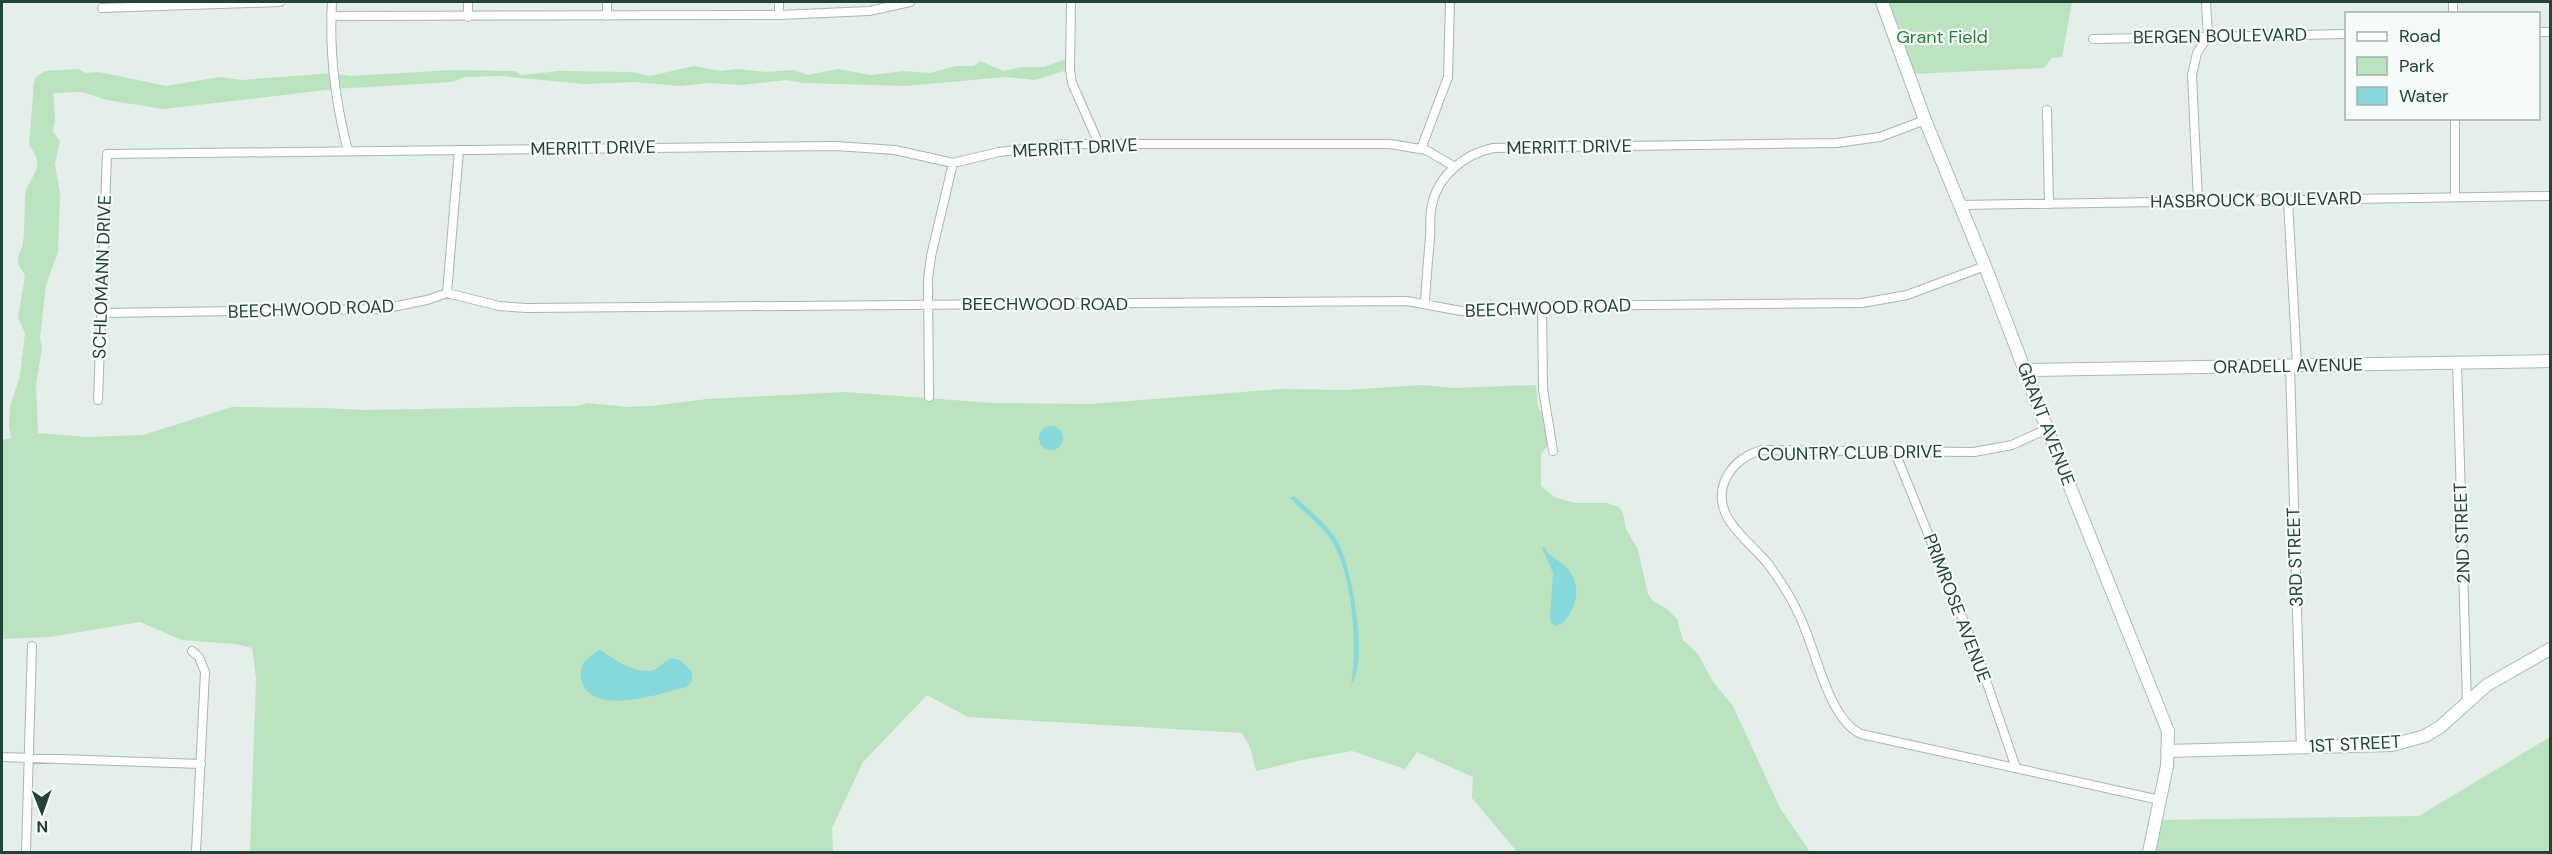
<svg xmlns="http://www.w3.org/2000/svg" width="2552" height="854" font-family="'DM Sans',sans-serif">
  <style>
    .green { fill: #bbe3c0 }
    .water { fill: #86d9da }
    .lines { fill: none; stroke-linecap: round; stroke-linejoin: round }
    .street-casing { stroke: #a6b8b0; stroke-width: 10 }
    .secondary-casing { stroke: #a4c0b2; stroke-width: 14 }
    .street { stroke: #fff; stroke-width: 8 }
    .secondary { stroke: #fff; stroke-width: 12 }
    .labels { text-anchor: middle; stroke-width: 4.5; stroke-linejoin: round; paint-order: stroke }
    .street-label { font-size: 18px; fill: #214436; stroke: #f6fbf8 }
    .park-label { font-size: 18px; fill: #25803c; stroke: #f6fbf8 }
  </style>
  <rect width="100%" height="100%" fill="#e4efe9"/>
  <path class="green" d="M1882,2H2072L2062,57L2052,58L2044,68L1909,74Z
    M1068,58L1070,75L1064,71L1035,80L1006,77L905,86L804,83L786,80L741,85L708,83L680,86L634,82L584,84L501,76L466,77L451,82L335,89L163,109L107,100L82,92L53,93L55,116L53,132L60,141L55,164L60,194L58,252L46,285L40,338L42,348L36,385L38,433L87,437L143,435L232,407L326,408L363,410L577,406L588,403L628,407L651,406L707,399L845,392L993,403L1090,404L1282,389L1345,390L1422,385L1454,388L1536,385L1538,408L1548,420L1551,442L1541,454V486L1554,497L1575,503H1606L1619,507L1623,513L1626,529L1638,550L1648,594L1653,601L1667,609L1677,619L1683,640L1698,654L1712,680L1733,706L1780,808L1810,852H1517L1472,798L1473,777L1417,752L1405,769L1352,751L1302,760L1256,771L1250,747L1242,733L968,717L927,695L863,762L832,828L833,852H250L256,678L252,648L235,644L182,640L140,622L50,637L2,639V440L11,438L9,426L10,406L20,376L25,333L18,318L25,276C23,270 17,266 18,260C18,253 23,248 23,242C25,228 24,214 25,200C25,175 50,172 29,145L34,82L36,77L45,71L78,69L86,73L99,72L166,86L220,77L242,80L333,73L350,76L453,70L514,71L522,75L559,71L632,72L650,76L694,66L720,71L737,69L766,72L794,70L808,75L838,69L871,75L903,71L930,73L956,66H974L980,61L1004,71L1021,67H1044Z
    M2550,737V852H2149L2155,820L2419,816Z"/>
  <path class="water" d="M1039 438a12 12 0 1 1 24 0a12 12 0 1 1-24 0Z
    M1294,496C1310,511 1329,525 1339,544C1352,569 1369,662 1351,685C1358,647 1353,570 1329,537C1318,522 1302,511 1290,498Z
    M1544,547C1551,559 1555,557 1564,565C1577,577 1580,595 1572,609C1568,617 1565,623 1556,626L1551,623L1550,616L1553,573L1542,548Z
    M600,650C614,659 630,671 648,671C665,671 668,642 692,672V681L686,687C662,693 588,719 581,678C579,662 588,658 600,650Z"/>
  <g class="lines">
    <defs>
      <path id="street" d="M332,2C329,53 335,101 348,151
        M607,2V16
        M779,2V15
        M1071,2L1070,70L1072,83L1099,144
        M2453,2V14
        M102,8L280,2
        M331,16L779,15L869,11L910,2
        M468,17V2
        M2538,32H2550
        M2093,39L2346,34
        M2047,110L2049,204
        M2455,118V197
        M1421,149L1448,77L1450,2
        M2288,200L2297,365
        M2198,201L2192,75L2197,53L2208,36L2206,2
        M1960,205L2550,196
        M447,293L459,150
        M1425,303C1426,282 1428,260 1430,238C1431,227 1429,216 1432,205C1438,175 1465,154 1493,148L1836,143L1880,137L1925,120
        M1542,306L1543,389L1553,451
        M102,313L382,309L427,300L447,293L499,306L527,308L1407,301L1461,311L1542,306L1862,303L1907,295L1985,266
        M2457,362L2467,703
        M2290,366L2301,748
        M929,397L928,279L931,256L953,163
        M98,400L107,154L836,146L895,150L953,163L999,152L1065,144H1390L1426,150L1455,167
        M2047,429L2012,445L1974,452L1762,450C1731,458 1710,490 1729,520C1739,536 1756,549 1768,564C1780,580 1791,597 1799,615C1816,648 1827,718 1861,734L2160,800
        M1894,450L1977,654L2016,768
        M192,651L199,657L205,672L196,852
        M2,757L201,764
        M26,852L32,646"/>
      <path id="secondary" d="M1882,2L1925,120L1985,266L2056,452L2168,731L2167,766L2149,852
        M2025,370L2550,361
        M2167,751L2392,745L2425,736L2440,727L2487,685L2550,649"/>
    </defs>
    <use href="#street" class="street-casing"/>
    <use href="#secondary" class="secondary-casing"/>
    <use href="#street" class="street"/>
    <use href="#secondary" class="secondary"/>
  </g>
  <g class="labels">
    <g class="street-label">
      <text transform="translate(2220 36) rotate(-1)" y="6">BERGEN BOULEVARD</text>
      <text transform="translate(1569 147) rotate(-1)" y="6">MERRITT DRIVE</text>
      <text transform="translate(593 148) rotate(-1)" y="6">MERRITT DRIVE</text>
      <text transform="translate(1075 148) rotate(-3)" y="6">MERRITT DRIVE</text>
      <text transform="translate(2256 200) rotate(-1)" y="6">HASBROUCK BOULEVARD</text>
      <text transform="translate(102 277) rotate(-88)" y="6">SCHLOMANN DRIVE</text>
      <text x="1045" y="310">BEECHWOOD ROAD</text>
      <text transform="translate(1548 308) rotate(-2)" y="6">BEECHWOOD ROAD</text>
      <text transform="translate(311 309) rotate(-2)" y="6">BEECHWOOD ROAD</text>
      <text transform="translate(2288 366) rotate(-1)" y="6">ORADELL AVENUE</text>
      <text transform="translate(2046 424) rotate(69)" y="6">GRANT AVENUE</text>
      <text transform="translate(1850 453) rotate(-1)" y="6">COUNTRY CLUB DRIVE</text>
      <text transform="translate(2462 533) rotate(-92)" y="6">2ND STREET</text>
      <text transform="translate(2295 557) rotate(-92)" y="6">3RD STREET</text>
      <text transform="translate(1957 608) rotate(69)" y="6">PRIMROSE AVENUE</text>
      <text transform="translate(2355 744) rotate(-3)" y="6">1ST STREET</text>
    </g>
    <g class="park-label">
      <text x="1942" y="43">Grant Field</text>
    </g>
  </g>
  <rect width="2552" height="854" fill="none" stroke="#214436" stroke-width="6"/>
  <rect x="2345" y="12" width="195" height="108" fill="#f6fbf8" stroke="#a1b2aa" stroke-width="1.5"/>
  <rect x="2357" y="32" width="30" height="9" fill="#ffffff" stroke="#a1b2aa" stroke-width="1.5"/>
  <text x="2399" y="42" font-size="18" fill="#214436">Road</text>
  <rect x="2357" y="57" width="30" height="18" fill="#bbe3c0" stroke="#a1b2aa" stroke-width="1.5"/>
  <text x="2399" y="72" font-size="18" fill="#214436">Park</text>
  <rect x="2357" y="87" width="30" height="18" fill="#86d9da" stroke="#a1b2aa" stroke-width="1.5"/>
  <text x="2399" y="102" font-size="18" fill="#214436">Water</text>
  <g transform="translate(42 812) rotate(179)" stroke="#f6fbf8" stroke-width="4.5" paint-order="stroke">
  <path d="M0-4.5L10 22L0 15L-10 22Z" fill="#214436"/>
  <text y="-9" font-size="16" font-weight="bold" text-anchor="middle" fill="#214436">N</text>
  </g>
</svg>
